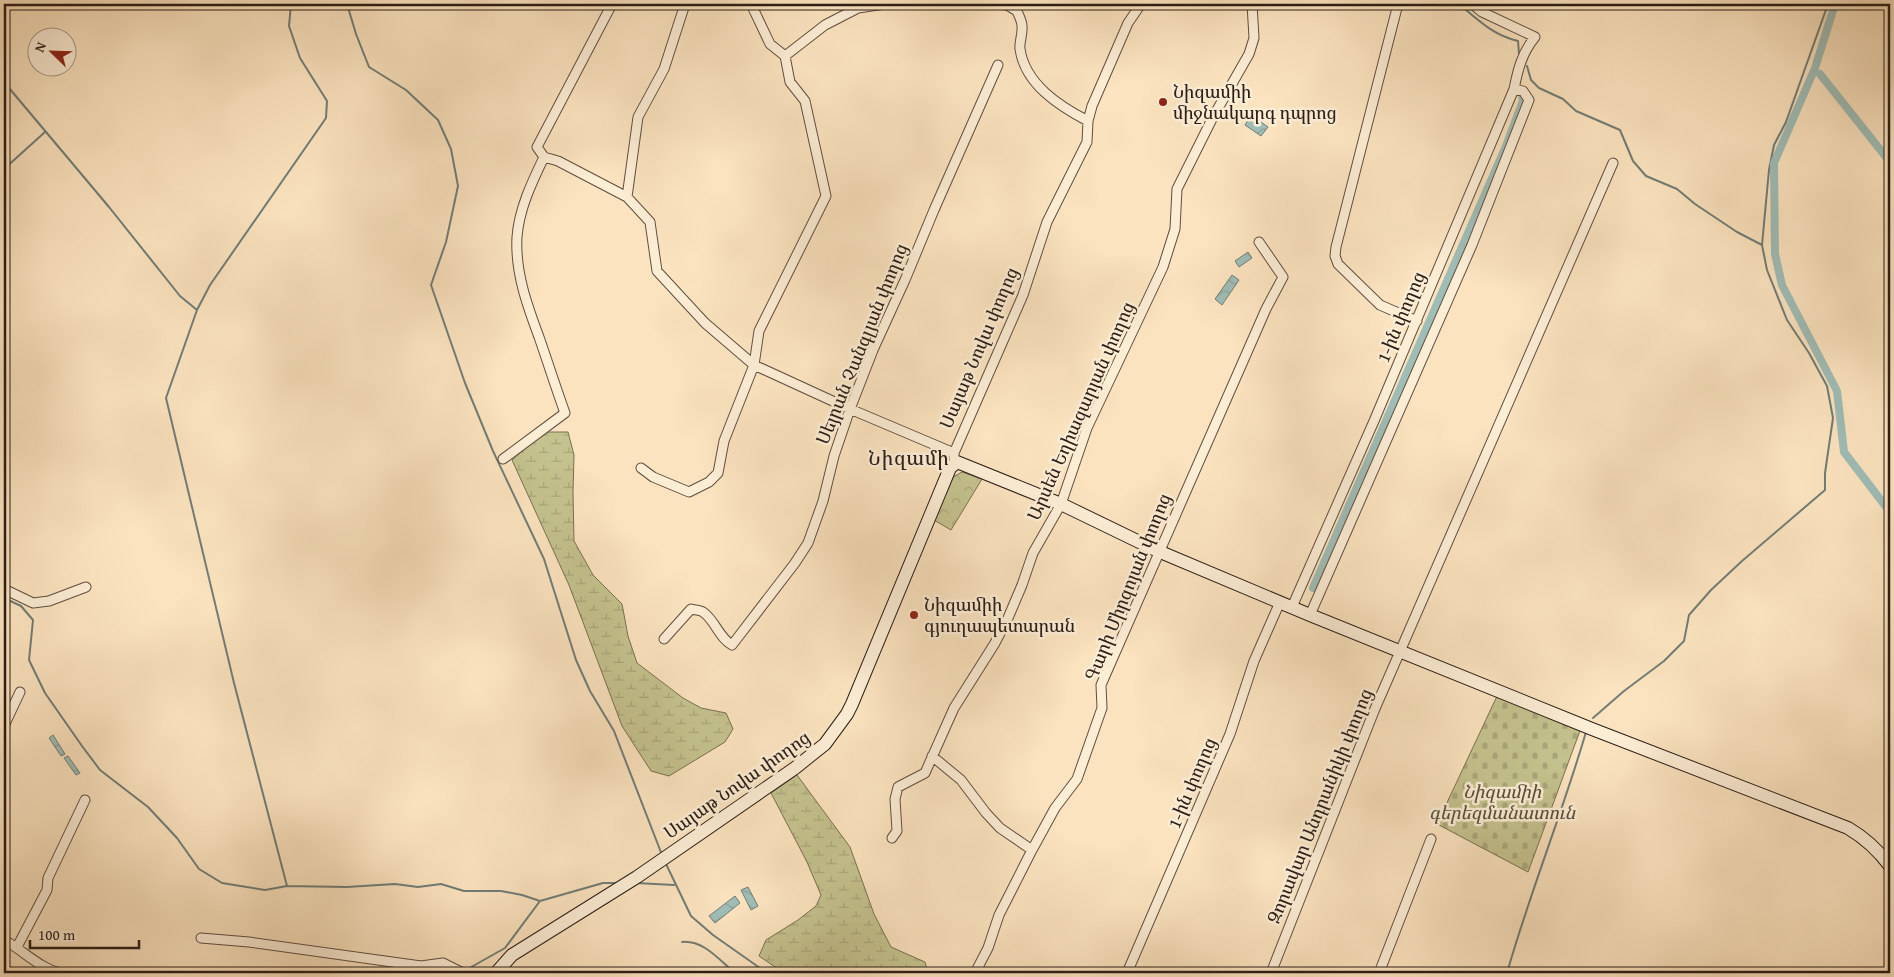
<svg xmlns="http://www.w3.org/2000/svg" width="1894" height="977" font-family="'Gentium Book Plus','Noto Serif Armenian',serif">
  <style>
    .wetland { fill: url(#wetland-marsh); stroke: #787052 }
    .cemetery { fill: url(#cemetery-stones); stroke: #787052 }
    .park { fill: url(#park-crowns); stroke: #787052 }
    .water { fill: url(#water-waves); stroke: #717d77 }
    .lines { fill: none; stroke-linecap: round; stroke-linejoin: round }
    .stream { stroke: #717d77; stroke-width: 2 }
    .canal { stroke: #9fbdb7; stroke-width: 8 }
    .street-casing { stroke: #5f4e40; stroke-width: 11 }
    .secondary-casing { stroke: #2b1d16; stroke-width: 14 }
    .street { stroke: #fcedd5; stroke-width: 9 }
    .secondary { stroke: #fcedd5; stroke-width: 12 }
    .poi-dot { fill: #8f2418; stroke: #fcedd5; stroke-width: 2 }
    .labels { text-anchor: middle; stroke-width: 5; stroke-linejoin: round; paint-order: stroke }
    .poi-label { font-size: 18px; fill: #2b1d16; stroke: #fcedd5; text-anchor: start }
    .street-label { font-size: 18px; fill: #2b1d16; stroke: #fcedd5 }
    .park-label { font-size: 18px; font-style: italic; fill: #594f3a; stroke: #fcedd5 }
    .quarter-label { font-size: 20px; letter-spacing: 1px; fill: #2b1d16; stroke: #fcedd5 }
  </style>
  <defs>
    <pattern id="wetland-marsh" width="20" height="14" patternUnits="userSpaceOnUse" patternTransform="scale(1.25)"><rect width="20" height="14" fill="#c4c28e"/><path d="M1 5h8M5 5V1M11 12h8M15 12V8" fill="none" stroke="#a9a67a"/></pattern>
    <pattern id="cemetery-stones" width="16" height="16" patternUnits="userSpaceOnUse" patternTransform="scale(1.25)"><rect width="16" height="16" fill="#c4c28e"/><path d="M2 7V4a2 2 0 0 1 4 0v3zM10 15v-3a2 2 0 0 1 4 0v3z" fill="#a9a67a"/></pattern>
    <pattern id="park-crowns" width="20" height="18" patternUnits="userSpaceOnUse" patternTransform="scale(1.25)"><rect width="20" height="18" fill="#c4c28e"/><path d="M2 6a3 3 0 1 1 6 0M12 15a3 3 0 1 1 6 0" fill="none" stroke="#a9a67a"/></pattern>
    <pattern id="water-waves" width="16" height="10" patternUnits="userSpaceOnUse" patternTransform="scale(1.25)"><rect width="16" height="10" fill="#9fbdb7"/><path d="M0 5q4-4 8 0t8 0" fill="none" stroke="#89a29d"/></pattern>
  </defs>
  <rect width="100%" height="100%" fill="#fbe3bf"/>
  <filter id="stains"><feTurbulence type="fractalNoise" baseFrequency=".004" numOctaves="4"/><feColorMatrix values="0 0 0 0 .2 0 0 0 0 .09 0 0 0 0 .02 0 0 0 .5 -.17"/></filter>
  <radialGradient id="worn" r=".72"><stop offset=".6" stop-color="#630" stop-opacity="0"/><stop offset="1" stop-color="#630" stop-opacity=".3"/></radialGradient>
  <path class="wetland" d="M544,432H568L574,455L573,492L574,541L593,575L622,604L628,636L637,663L683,698L701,708L726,713L733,729L725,742L669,776L651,771L622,726L569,585L512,460Z
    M797,775L850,847L874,914L891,947L925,962L928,973H784L759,956L766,940L798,920L816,906L821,895L807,862L771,793Z"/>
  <path class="cemetery" d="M1498,694L1581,728L1528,872L1437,824Z"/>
  <path class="park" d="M962,472L982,479L951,530L934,520L951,478Z"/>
  <path class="water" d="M1251,115L1268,127L1261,136L1245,125Z
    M1248,252L1252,258L1239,267L1235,261Z
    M1232,275L1239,280L1222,305L1215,299Z
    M53,735L65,754L61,756L49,738Z
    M68,756L80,773L76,775L64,758Z
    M748,887L758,906L751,910L741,890Z
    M735,896L740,903L715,923L709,916Z"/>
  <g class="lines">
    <path class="stream" d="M347,4L356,34L369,67L406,90L438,120L451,149L458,186L446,242L431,285L465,383L493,451L544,559L576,660L590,691L614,731L662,855
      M1459,4C1478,20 1493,35 1518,41L1519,54
      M1527,66L1531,80L1539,88L1563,99L1576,111L1620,130L1633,161L1646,176L1677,189L1695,204L1737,232L1762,245
      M4,82L109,207L180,296L197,310
      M4,169L45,132
      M4,598L21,606L33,620L29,660L45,693L82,746L100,770L148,807L177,838L199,869L222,883L265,890L287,886L347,887L395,884L418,887L441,884L464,891H501L522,895L540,901
      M1593,718L1624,691L1664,661L1684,641L1689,615L1711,590L1742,561L1825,490V473L1833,418L1827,386L1809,353L1787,320L1767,270L1762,245L1769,170L1774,145L1786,122L1828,4
      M666,864L691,916L713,935L767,973
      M636,883L674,885
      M287,886L234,683L166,398L197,310L210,285L326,118L327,101L300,58L289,26L291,4
      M682,942C704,940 719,960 735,973
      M4,963L20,973
      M466,970L505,948L540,901L603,883H616
      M1507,973C1530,892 1562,814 1586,732"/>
    <path class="canal" d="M1835,4L1815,68L1774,163L1775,254L1782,285L1837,391L1844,452L1890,512
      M1820,74L1890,162
      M1313,588L1506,146L1523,101L1522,94"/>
    <defs>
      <path id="street" d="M612,4L537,147L544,157L558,161L627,197L650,222L657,271L705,323L754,365L850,409L954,453
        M751,4L770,44L785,56
        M919,4H950
        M995,4L1007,5L1017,11C1019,16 1022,21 1022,26C1023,34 1019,42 1020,49C1025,84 1059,106 1088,121
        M1398,4L1336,247L1335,256L1338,264L1380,305L1417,321
        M785,56L825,25L858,8L885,4
        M627,197L638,117L664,69L685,4
        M954,458V453L1023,295L1047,222L1087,142L1088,121L1092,106L1128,23L1141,4
        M503,459L565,413C556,388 548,363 539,337C527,305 515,272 517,237C519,209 532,182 544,157
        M641,468L653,477L689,492L709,482L718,473L724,441L754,365L759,331L826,196L805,101L790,82L785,56
        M4,589L33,603L49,601L86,587
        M1292,607L1374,421L1514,89C1518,69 1522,53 1535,37L1482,12L1472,4
        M1310,615L1472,245L1529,100L1523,91L1514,89
        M664,639L691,609C694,610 700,610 703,612C715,620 719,638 732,645L795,563L808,543L823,501L834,456L850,409L873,350L905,280L934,210L998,65
        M4,726L20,692
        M932,756L961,780L986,813L1000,828L1032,850
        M892,838L897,831L895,799L898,787L925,773L954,708L995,643L1008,618L1022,585L1033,553L1061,504L1087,428L1163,267L1175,229L1177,189L1213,117L1249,54L1254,38L1252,4
        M201,938L249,942L421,966L443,963L463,973
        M4,940C23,950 40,969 61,973
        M17,947L47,890L48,878L85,800
        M975,973L988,948L999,915L1032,850L1055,808L1077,779L1102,708L1101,685L1266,309L1283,277L1259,242
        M1127,973L1230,734L1254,661L1280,602
        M1271,973L1374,711L1613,163
        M1379,973L1431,839"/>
      <path id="secondary" d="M496,973L512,955L637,877L795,768L825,744L847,714L852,704L950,468L957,462L1061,504L1158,551L1310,615L1592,729L1848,828C1865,838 1878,850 1890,866"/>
    </defs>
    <use href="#street" class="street-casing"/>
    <use href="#secondary" class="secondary-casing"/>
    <use href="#street" class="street"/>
    <use href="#secondary" class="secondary"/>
  </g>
  <g class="poi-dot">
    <circle cx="1163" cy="102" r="5"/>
    <circle cx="914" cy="615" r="5"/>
  </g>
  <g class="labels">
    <g class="poi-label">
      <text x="1173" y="98">Նիզամիի<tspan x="1173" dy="21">միջնակարգ դպրոց</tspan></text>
      <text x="924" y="611">Նիզամիի<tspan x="924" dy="21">գյուղապետարան</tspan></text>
    </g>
    <g class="street-label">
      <text transform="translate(1401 317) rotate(-67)" y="6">1-ին փողոց</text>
      <text transform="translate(862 344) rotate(-68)" y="6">Սեյրան Չանգլյան փողոց</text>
      <text transform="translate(979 348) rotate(-67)" y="6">Սայաթ Նովա փողոց</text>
      <text transform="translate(1081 411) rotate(-66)" y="6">Արսեն Եղիազարյան փողոց</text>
      <text transform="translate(1128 587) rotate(-68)" y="6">Գարի Միրզոյան փողոց</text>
      <text transform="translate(1192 783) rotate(-67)" y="6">1-ին փողոց</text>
      <text transform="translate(737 785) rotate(-35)" y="6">Սայաթ Նովա փողոց</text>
      <text transform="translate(1320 806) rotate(-68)" y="6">Զորավար Անդրանիկի փողոց</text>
    </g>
    <g class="park-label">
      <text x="1502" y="798">Նիզամիի<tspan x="1502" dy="21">գերեզմանատուն</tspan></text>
    </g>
    <g class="quarter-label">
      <text x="909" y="465">Նիզամի</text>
    </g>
  </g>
  <rect width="1894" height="977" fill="none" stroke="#fbe3bf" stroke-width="20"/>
  <rect x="5" y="5" width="1884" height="967" fill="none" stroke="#2b1d16" stroke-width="2.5"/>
  <rect x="10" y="10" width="1874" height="957" fill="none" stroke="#2b1d16"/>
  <g transform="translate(52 52) rotate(293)"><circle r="24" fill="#fcedd5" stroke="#a89a89"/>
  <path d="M0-4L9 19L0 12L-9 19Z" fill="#8f2418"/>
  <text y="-8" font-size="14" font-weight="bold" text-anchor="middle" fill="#2b1d16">N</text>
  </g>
  <path d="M30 940v8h109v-8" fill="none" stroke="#2b1d16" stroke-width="2.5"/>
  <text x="38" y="940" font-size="15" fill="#2b1d16" stroke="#fcedd5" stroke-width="4" paint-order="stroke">100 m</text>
  <rect width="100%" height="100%" filter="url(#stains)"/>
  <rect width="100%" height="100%" fill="url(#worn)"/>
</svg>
